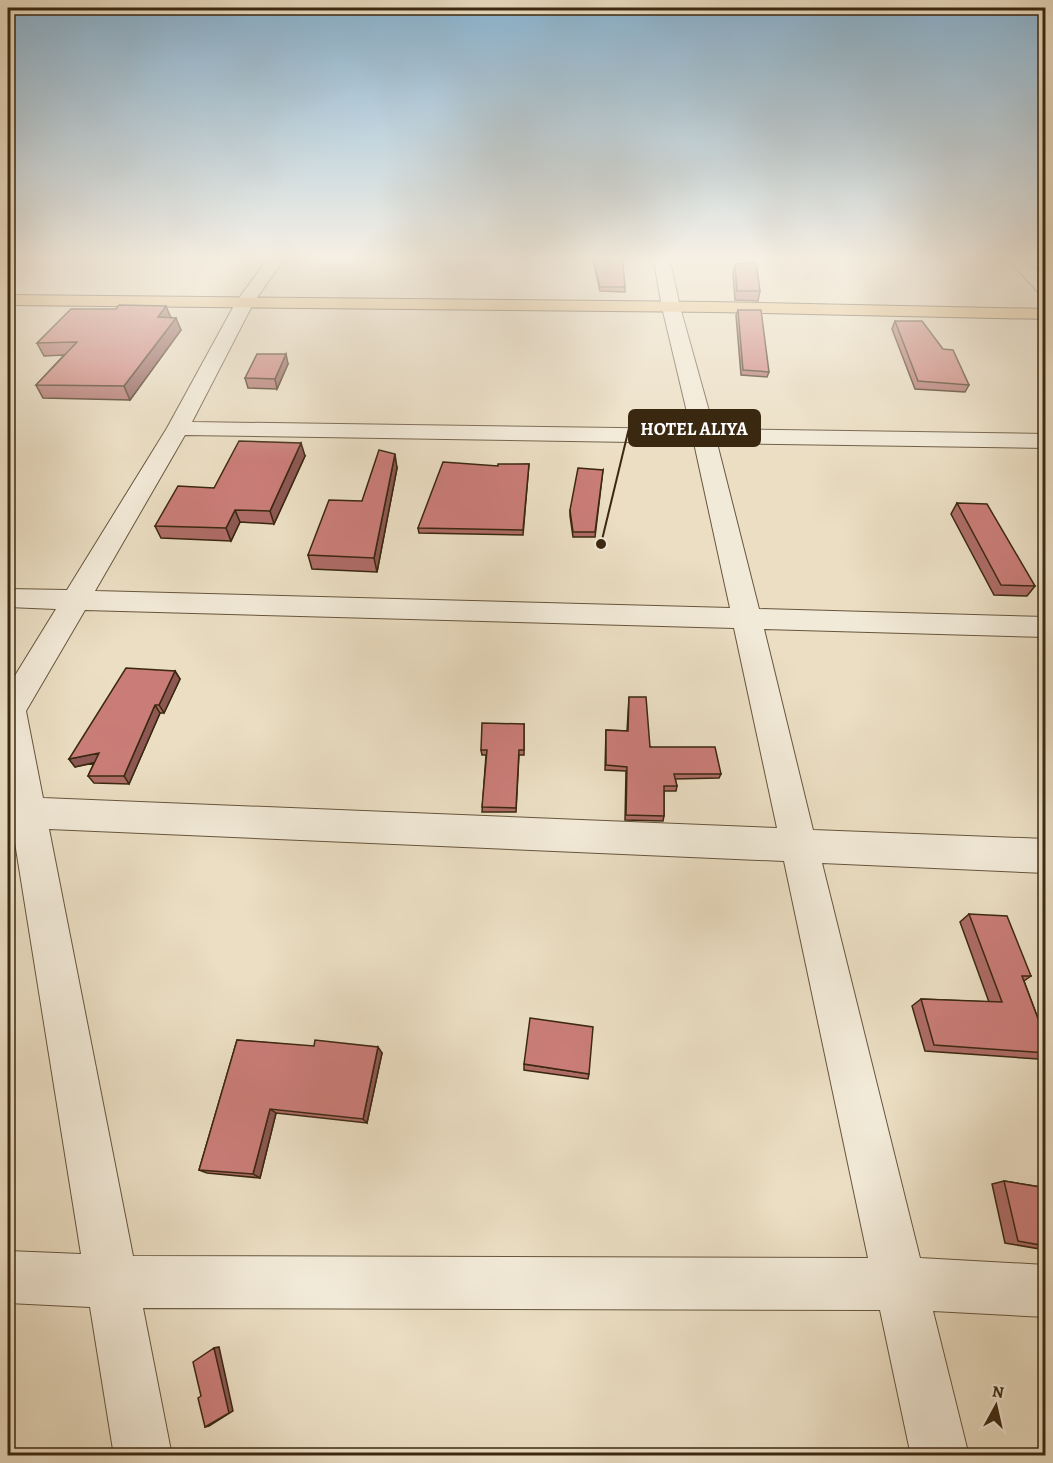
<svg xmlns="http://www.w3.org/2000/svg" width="1053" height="1463" font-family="Alegreya,serif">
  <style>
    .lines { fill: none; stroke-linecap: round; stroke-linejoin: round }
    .minor-casing { stroke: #67563d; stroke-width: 2 }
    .highway-casing { stroke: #3b2810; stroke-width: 2 }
    .minor { fill: #f2ead8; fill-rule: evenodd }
    .highway { fill: #e6bf82; fill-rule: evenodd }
    .wall { fill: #ae6c67; stroke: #3b2810; stroke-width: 1.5 }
    .shaded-wall { fill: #8d5854; stroke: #3b2810; stroke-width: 1.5 }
    .building { fill: #ca7d78; stroke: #3b2810; stroke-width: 1.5 }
    .leader { fill: none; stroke: #3b2810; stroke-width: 2 }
    .callout-dot { fill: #3b2810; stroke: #f2ead8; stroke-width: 2 }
    .callout { fill: #3b2810; stroke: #3b2810; stroke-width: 2 }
    .callout-label { font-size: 18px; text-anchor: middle; font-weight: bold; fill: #fff }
  </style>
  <rect width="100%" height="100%" fill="#ebdec3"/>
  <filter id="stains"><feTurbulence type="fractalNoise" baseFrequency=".00333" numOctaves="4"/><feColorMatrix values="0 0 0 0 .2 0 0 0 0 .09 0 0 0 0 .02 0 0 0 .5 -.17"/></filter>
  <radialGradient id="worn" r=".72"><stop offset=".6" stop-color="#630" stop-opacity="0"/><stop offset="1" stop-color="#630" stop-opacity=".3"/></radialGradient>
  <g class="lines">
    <defs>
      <path id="minor" d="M270,256H286L254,302L192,422L691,429L662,307L653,256H669L680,307L714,429L1046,434V448L717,443L759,609L1046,617V637L764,629L813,830L1046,839V873L822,863L920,1258L1046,1265V1317L933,1311L969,1456H911L880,1310L143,1308L172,1456H114L90,1307L8,1303V1251L81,1254L13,830H8V687L56,609L8,607V589L67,590L167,428L236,302ZM185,435L694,443L730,608L95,591ZM85,610L734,628L777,828L43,798L26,711ZM49,829L784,861L868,1258L133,1256Z
        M1005,256H1022L1046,280V295L1040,294Z"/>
      <path id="highway" d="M8,295L713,302L1046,309V319L713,312L8,305Z"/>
    </defs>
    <use href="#minor" class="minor-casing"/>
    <use href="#highway" class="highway-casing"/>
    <use href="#minor" class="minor"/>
    <use href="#highway" class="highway"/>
  </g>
  <path class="wall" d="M592,256H622L625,287V292L600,291Z
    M735,264L760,291L758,301L735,300L733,273Z
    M738,310L769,372L767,377L741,375L736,315Z
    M171,317L181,330L130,400L43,398L36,385L64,355L44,356L37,343Z
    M895,321L969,385L965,392L915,389L892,329Z
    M288,364L277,389L248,388L245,378Z
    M305,456L274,524L240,522L231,541L161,538L155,526L214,488Z
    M529,464L523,535L419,533L418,528L498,466Z
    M397,468L377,572L312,569L308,555L362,501Z
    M603,470L595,537H573L570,516V510Z
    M957,503L1035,586L1027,596L994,595L951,514Z
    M175,671L180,679L164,713H160L129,784L94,783L88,776L94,763L75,767L69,759Z
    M629,697L650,747L721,774L719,778L675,779L677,786L676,791H664V816L663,821L625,820L626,771L605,770L606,730L627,731Z
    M524,724V755H519L516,812H482L486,755H482L481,750Z
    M969,914L1031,976L1024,981L1046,1040V1056L1038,1059L925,1051L912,1006L921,999L989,1002L960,922Z
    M237,1040L382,1053L367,1123L276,1113L260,1178L207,1173L199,1170Z
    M524,1064L589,1074L588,1079L524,1070Z
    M1004,1181L1046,1188V1250L1005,1243L992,1184Z"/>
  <path class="shaded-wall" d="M166,306L171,318L158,317Z
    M176,318L181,330L130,400L124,386Z
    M286,354L288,364L277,389L275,379Z
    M301,443L305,456L274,524L270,511Z
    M395,454L397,468L377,572L374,558Z
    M235,510L240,522L231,541L226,528Z
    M175,671L180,679L164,713L159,705Z
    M155,705L160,713L129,784L124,776Z
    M99,753L105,760L75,767L69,759Z
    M378,1047L382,1053L367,1123L363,1119Z
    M270,1109L276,1113L260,1178L253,1174Z
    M219,1347L233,1411L209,1426L205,1427L214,1348Z"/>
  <path class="building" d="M593,256H622L625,287H600Z
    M756,262L760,291H737L735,264Z
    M119,305L166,306L158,317L176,318L124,386L36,385L77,342L37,343L71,309H116Z
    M738,310H761L769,372L743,370Z
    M895,321H922L943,349L953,350L969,385L918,381Z
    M257,354H286L275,379L245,378Z
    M239,441L301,443L270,511L235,510L226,528L155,526L178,486L214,488Z
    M379,450L395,454L374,558L308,555L329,500L362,501Z
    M443,462L498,466V464H529L523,530L418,528Z
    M578,468L603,470L595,532H573L570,510Z
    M957,503L987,504L1035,586L1001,585Z
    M126,668L175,671L159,705H155L124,776H88L99,753L69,759Z
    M629,697H646L650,747H715L721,774H674L677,786H664V816L626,815L627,767L606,765V730L628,731Z
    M482,723L524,724V750H519L516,808L482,807L487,750H481Z
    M969,914L1007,916L1031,976H1022L1046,1040V1053L934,1045L921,999L1002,1002Z
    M530,1018L593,1027L589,1074L524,1064Z
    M237,1040L314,1046L315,1040L378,1047L363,1119L270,1109L253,1174L199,1170Z
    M1004,1181L1046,1188V1246L1018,1241Z
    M214,1348L229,1413L205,1427L198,1398L201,1396L193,1362Z"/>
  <linearGradient id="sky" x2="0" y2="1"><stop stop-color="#89b6d6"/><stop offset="0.56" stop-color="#f6f0e4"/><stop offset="1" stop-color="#f6f0e4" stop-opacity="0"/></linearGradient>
  <rect width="1053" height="461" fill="url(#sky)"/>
  <path class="leader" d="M601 544L629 428"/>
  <circle class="callout-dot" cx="601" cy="544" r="6"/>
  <rect class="callout" x="629" y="410" width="131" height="36" rx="6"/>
  <g class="callout-label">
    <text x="694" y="435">HOTEL ALIYA</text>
  </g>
  <rect width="1053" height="1463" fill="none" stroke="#ebdec3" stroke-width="30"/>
  <rect x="9" y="9" width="1035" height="1445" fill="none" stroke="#3b2810" stroke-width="3"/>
  <rect x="15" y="15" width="1023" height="1433" fill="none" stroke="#3b2810" stroke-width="1.5"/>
  <g transform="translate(996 1406) rotate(8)" stroke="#f2ead8" stroke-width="4.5" paint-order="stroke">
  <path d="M0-4.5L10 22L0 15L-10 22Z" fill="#3b2810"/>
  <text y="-9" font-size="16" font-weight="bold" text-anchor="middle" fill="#3b2810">N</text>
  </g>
  <rect width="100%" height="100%" filter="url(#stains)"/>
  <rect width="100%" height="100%" fill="url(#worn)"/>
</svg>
